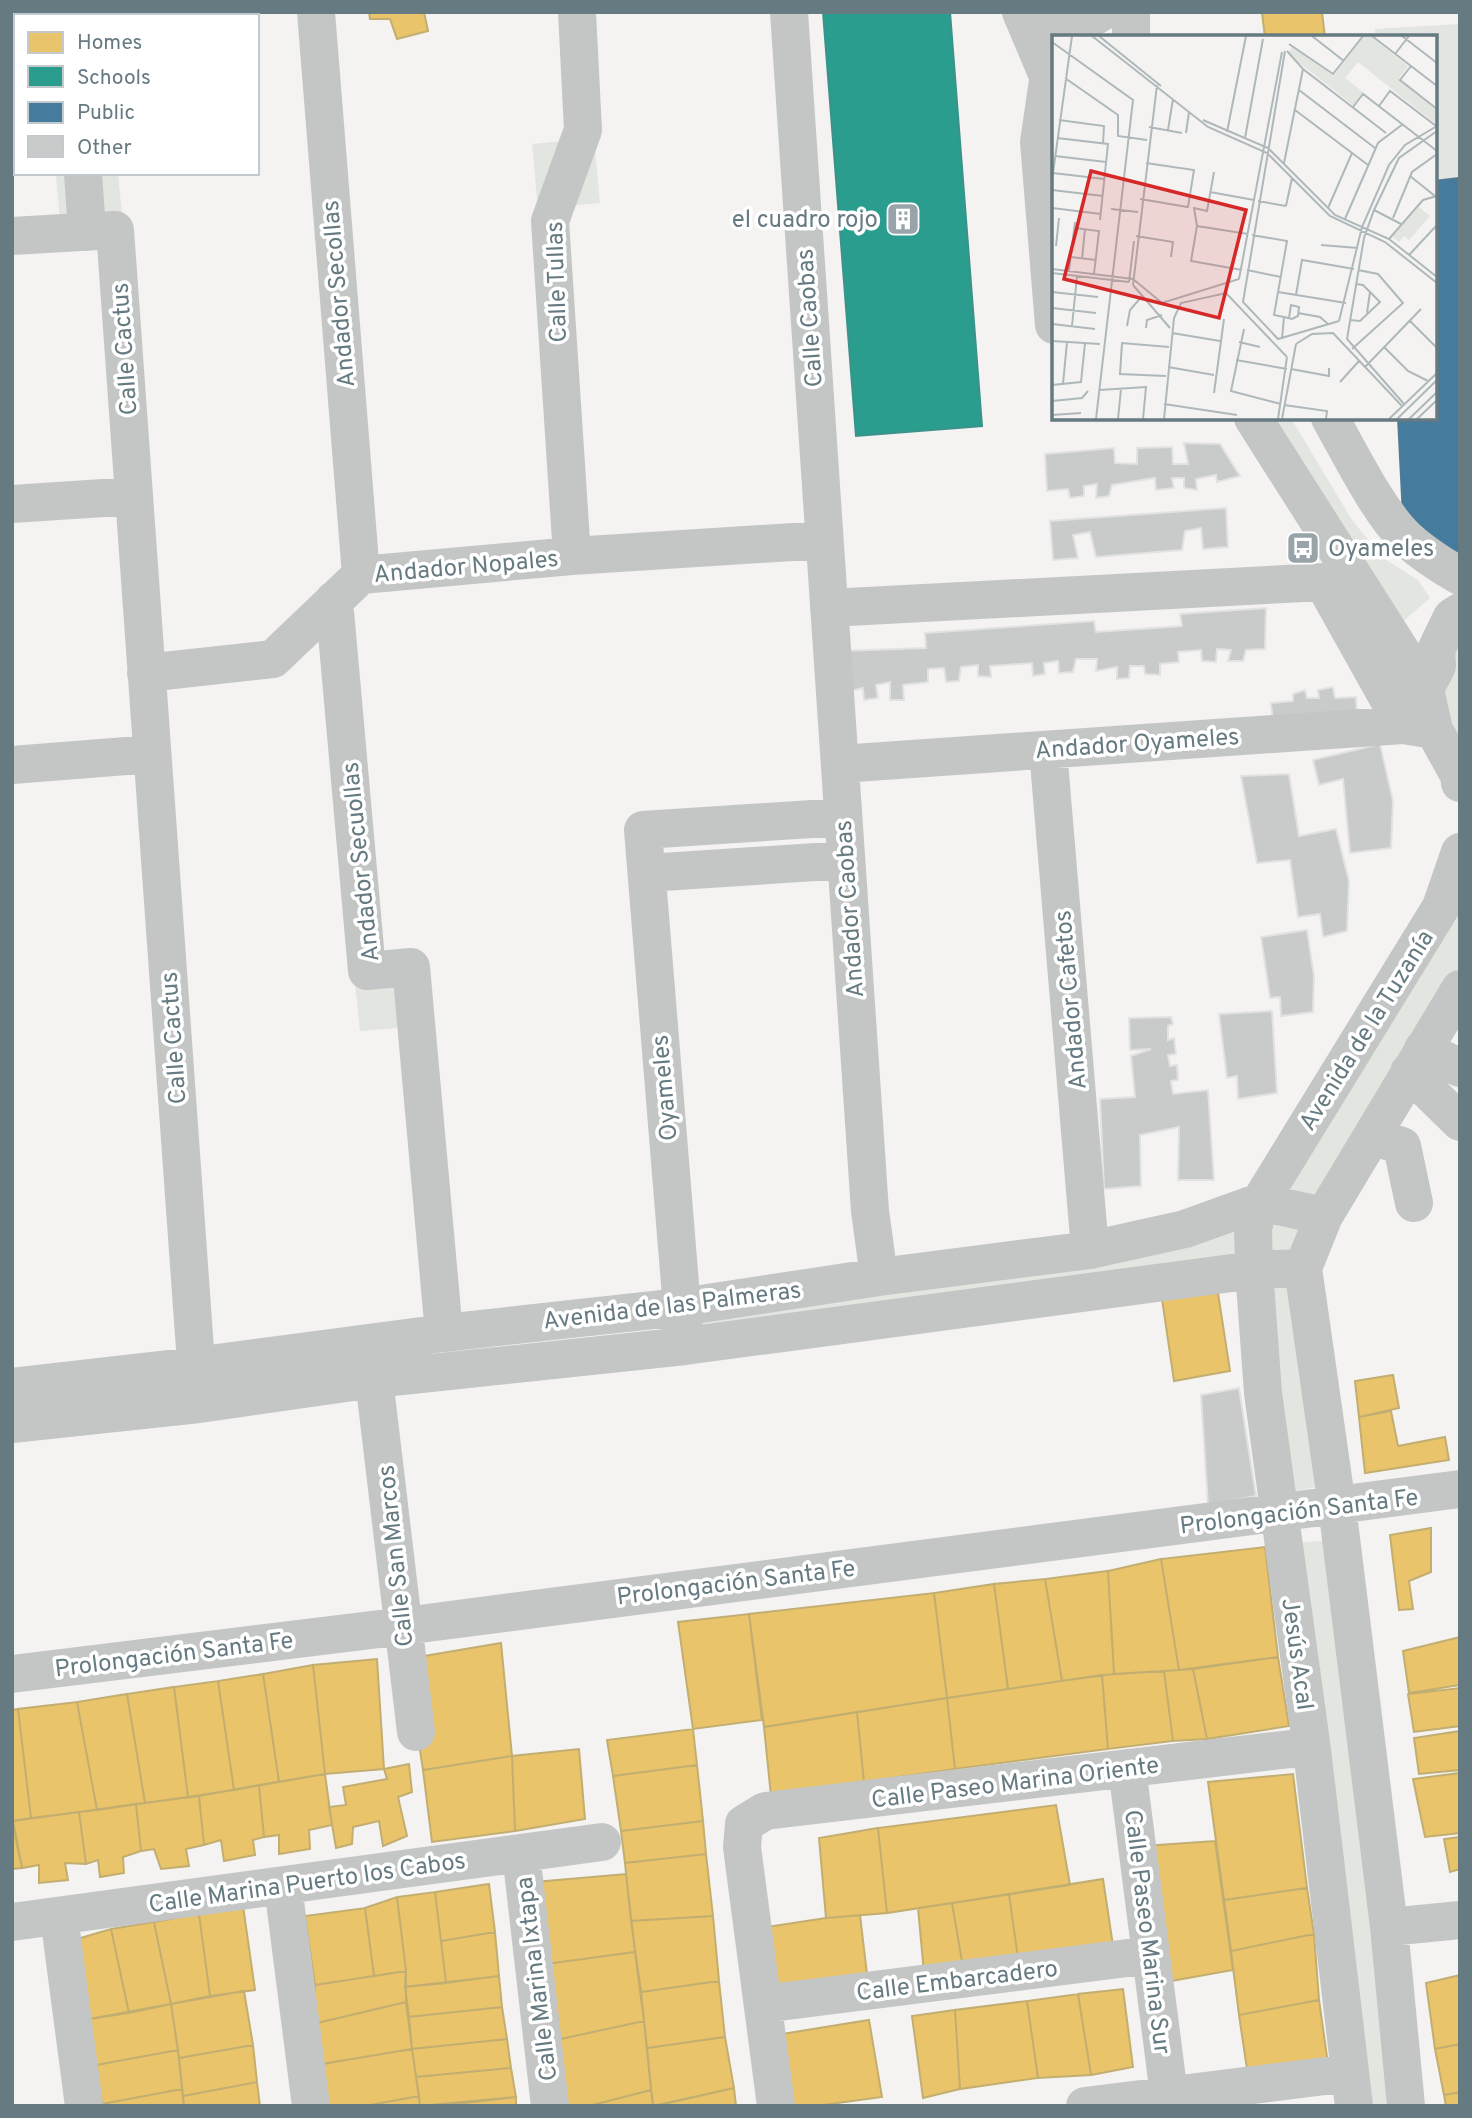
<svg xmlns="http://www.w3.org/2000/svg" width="1472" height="2118" font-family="Overpass,sans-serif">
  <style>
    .green { fill: #e3e5e0 }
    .homes { fill: #e9c46a; stroke: #c2ae71; stroke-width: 2 }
    .schools { fill: #2a9d8f; stroke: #3c928b; stroke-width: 2 }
    .public { fill: #457b9d; stroke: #4f7b95; stroke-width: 2 }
    .building { fill: #c9caca; stroke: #e3e2e2; stroke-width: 2 }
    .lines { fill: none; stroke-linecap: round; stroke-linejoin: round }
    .minor { stroke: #c4c6c6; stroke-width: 38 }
    .labels { text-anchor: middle; stroke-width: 7; stroke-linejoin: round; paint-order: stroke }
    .poi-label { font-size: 24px; fill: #667a81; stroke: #fff; text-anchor: end }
    .street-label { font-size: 24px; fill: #667a81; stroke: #fff }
    .inset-road { fill: none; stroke: #aeb8bb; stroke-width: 2 }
    .view { fill: #d62828; fill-opacity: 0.15; stroke: #d62828; stroke-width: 3.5 }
    .inset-edge { fill: none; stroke: #667a81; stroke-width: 3.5 }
  </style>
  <rect width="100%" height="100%" fill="#f4f3f2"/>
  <path class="green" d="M1460,24V178L1435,181V37H1376L1375,29Z
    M594,138L600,203L538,209L532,144Z
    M86,173H118L124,236L62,241L56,176Z
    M1271,418H1291L1352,520L1383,558L1418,580L1430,598L1396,628Z
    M1460,631V776L1437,666Z
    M1460,889V982L1325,1210L1275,1202Z
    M415,960L421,1026L360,1031L353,966Z
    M1270,1217L1306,1224L1300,1252L1269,1255Z
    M1236,1229L1234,1255L695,1335L691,1318Z
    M1291,1283L1323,1486L1282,1493L1265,1285Z
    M1329,1540L1394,2106H1372L1295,1543Z"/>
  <path class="homes" d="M369,12H424L428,31L397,39L390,19H370Z
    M1322,12L1325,37H1265L1262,13Z
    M1218,1293L1230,1371L1174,1381L1162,1299Z
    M1393,1375L1399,1408L1359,1417L1355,1381Z
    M1391,1411L1398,1446L1445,1437L1449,1460L1365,1473L1359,1417Z
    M1431,1528V1572L1409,1581L1413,1609L1399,1610L1390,1535Z
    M1265,1547L1278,1657L1179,1670L1161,1559Z
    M1161,1559L1179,1670L1114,1674L1108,1571Z
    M1108,1571L1114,1674L1062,1681L1045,1579Z
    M1045,1579L1062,1681L1008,1689L994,1584Z
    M994,1584L1008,1689L947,1698L934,1593Z
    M934,1593L947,1698L764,1727L749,1614Z
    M749,1614L762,1720L693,1729L678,1622Z
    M1460,1637V1685L1409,1693L1403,1651Z
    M501,1643L512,1756L423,1770L406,1659Z
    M1278,1657L1289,1726L1207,1739L1193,1669Z
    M377,1659L384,1769L325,1774L313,1665Z
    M313,1665L325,1774L279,1782L263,1674Z
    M1193,1669L1207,1739L1173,1741L1164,1671Z
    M1164,1671L1173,1741L1108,1749L1102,1675Z
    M263,1674L279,1782L234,1790L218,1681Z
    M1102,1675L1108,1749L955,1769L947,1698Z
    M218,1681L234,1790L188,1797L174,1687Z
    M174,1687L188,1797L145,1803L127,1694Z
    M1460,1688V1726L1414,1732L1408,1694Z
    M127,1694L145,1803L97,1810L77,1702Z
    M947,1698L955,1769L864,1782L857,1712Z
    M77,1702L97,1810L31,1818L18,1709Z
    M18,1709L31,1818L12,1821V1710Z
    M857,1712L864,1782L771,1796L764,1727Z
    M693,1729L697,1765L613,1776L607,1740Z
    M1460,1731V1770L1419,1774L1414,1738Z
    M579,1749L585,1819L515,1831L512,1756Z
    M512,1756L515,1831L432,1842L423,1770Z
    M409,1764L412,1792L398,1797L407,1836L383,1846L379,1821L353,1827L352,1844L336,1848L329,1807L346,1805L343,1787L387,1779L384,1769Z
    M697,1765L703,1821L621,1831L613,1776Z
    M1460,1773V1833L1425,1837L1413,1779Z
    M325,1774L332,1825L309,1830L310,1849L279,1854V1835L264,1837L259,1785Z
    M1293,1774L1307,1888L1224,1900L1208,1782Z
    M259,1785L264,1837L253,1840L255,1855L224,1861L221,1840L204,1845L199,1796Z
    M199,1796L204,1845L186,1849L189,1866L161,1869L154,1849L141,1851L136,1804Z
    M136,1804L141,1851L123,1857L124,1873L100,1877L98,1860L86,1864L79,1812Z
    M1056,1805L1070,1885L887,1913L878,1828Z
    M79,1812L86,1864L65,1863L68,1880L39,1883V1865L22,1868L13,1821Z
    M12,1821L22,1868L12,1869Z
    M703,1821L706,1854L625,1863L621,1831Z
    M878,1828L887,1913L826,1918L819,1838Z
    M1460,1837V1869L1450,1872L1444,1839Z
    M1215,1841L1233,1970L1160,1983L1144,1846Z
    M706,1854L713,1916L631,1921L625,1863Z
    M626,1874L635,1952L546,1964L535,1882Z
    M1103,1879L1115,1959L1020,1972L1009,1894Z
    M489,1884L495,1932L441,1941L435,1892Z
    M1307,1888L1314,1934L1231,1951L1224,1900Z
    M435,1892L446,1983L405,1987L406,1971L397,1897Z
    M1009,1894L1020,1972L965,1979L952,1903Z
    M397,1897L406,1971L374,1976L365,1908Z
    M952,1903L965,1979L925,1984L918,1908Z
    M243,1906L255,1990L210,1996L199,1914Z
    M365,1908L374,1976L315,1985L305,1916Z
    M199,1914L210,1996L171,2004L154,1922Z
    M860,1915L869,1991L762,1996L753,1929L826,1918Z
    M713,1916L719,1981L641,1992L631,1921Z
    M154,1922L171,2004L129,2013L111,1929Z
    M111,1929L129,2013L89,2019L77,1939Z
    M495,1932L499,1976L446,1983L441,1941Z
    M1314,1934L1319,2000L1239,2015L1231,1951Z
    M635,1952L644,2021L556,2040L546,1964Z
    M406,1971V2002L313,2024L315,1985Z
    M1460,1975V2044L1435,2049L1426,1983Z
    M499,1976L502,2007L409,2017L405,1987Z
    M719,1981L725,2037L647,2048L641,1992Z
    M1123,1989L1133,2067L1091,2075L1078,1994Z
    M244,1991L253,2045L179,2058L171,2004Z
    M1078,1994L1091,2075L1038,2078L1027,2001Z
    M1319,2000L1328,2064L1248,2076L1239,2015Z
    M1027,2001L1038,2078L960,2089L955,2010Z
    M406,2002L412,2049L322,2064L313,2024Z
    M171,2004L178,2050L96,2065L89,2019Z
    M502,2007L507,2039L412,2049L409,2017Z
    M955,2010L960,2089L923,2098L912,2016Z
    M869,2020L882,2097L816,2106H784L776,2035Z
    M644,2021L651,2090L589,2106H566L556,2040Z
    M725,2037L734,2088L653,2106L647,2048Z
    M507,2039L511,2068L416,2077L412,2049Z
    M1460,2044V2092L1444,2095L1435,2049Z
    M253,2045L257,2082L183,2096L179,2058Z
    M412,2049L419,2096L365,2106H324L322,2064Z
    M178,2050L182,2089L102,2104L96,2065Z
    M511,2068L516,2097L420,2106L416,2077Z
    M257,2082L260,2106H184L183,2096Z
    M734,2088L736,2106H655Z
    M182,2089L184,2106H102V2104Z
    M651,2090L653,2106H589Z
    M1460,2092V2106H1446L1444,2095Z
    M419,2096L420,2106H365Z
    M516,2097V2106H439Z"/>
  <path class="schools" d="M823,12H950L982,426L856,436Z"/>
  <path class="public" d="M1460,178V559L1404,536L1398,418H1435V181Z"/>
  <path class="building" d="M1184,443L1220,444L1240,476L1217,482L1216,475L1196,479L1197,490L1184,488V478H1172L1174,488L1156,490L1155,478L1112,485L1109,496L1096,498L1097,484L1084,486V496L1070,498L1068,489L1047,491L1045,454L1114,448L1115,463L1137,464V448L1172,447L1173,464H1188Z
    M1226,508L1228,547L1203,549L1201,528L1185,531L1182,550L1096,557L1090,532L1073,535L1078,558L1053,560L1050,521Z
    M1266,608L1265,649L1246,650L1243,661H1228L1231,650L1217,649L1216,662L1202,661L1201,650L1178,652L1179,662L1160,664V675L1145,674L1144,666H1130L1129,678L1117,679V667L1096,671L1097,659H1076L1073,672L1059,673L1058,661L1044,663L1045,674L1033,676L1032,663L990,666L991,677L978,676V665L961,667L959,681L946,682L944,668L928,669V682L903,685L904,700H890V682L876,685L878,698L864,700L863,688L842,693L841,651L926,648L925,633L1094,621L1096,632L1182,626L1180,614Z
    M1333,687L1335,698L1356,697L1358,726L1274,731L1271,703L1293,701V694L1305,690L1307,698H1319L1318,690Z
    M1380,744L1393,801L1391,848L1350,853L1343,779L1319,785L1313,760Z
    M1289,774L1299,836L1336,829L1349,881L1347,931L1323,937L1320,914L1298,917L1290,860L1257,863L1241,776Z
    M1307,930L1314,976L1313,1012L1281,1016L1280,997L1270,998L1261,937Z
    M1272,1011L1277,1093L1238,1099L1237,1076L1227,1078L1219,1014Z
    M1171,1017L1173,1024L1168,1026V1040L1174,1038L1176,1054L1168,1055L1170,1066L1177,1065L1178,1080L1171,1081L1173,1094L1208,1090L1214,1180H1178L1179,1127L1140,1135L1141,1186L1104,1189L1100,1099L1135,1097L1131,1056L1151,1049L1130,1050L1129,1018Z
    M1239,1388L1256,1496L1208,1505L1201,1395Z"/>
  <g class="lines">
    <path class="minor" d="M71,12V16
      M316,12L361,575
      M789,12L870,1211L879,1277
      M1021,12L1054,90
      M1034,12C1061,25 1076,30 1102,12
      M1131,37V12
      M1048,81L1039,142L1054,325
      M83,173L87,232
      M12,236L115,230L198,1391
      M1253,418L1425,689L1434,730L1459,775L1460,783
      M1330,418C1350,453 1378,511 1406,538C1422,553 1441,565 1460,576
      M12,504L134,496
      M572,556L550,221L583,130L577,12
      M1323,582L1403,725
      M334,600L367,971L411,967L444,1333
      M829,608L1323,582L1352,577
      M146,673L273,659L361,575L572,556L824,540
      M1425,689L1437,666L1436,650L1452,617L1460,612
      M1048,750L1090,1250
      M840,764L1403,725L1434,730
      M12,765L152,754
      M647,873L846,860
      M1423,1049L1460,1068
      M1409,1072L1460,1122
      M1372,1136L1402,1146L1414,1203
      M1303,1268L1337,1506L1389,1927L1406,2106
      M1303,1268L1324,1216L1460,989
      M684,1333L643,830L843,817
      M374,1379L416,1732
      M12,1387L196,1366L444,1333L681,1307L879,1277L1090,1250L1185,1229L1260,1202L1324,1216
      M12,1424L199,1404L374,1379L685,1346L1254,1270L1303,1268
      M12,1674L404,1626L1460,1489
      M1127,1768L1169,2095
      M521,1853L550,2106
      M283,1886L311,2106
      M59,1916L84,2106
      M12,1922L602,1842
      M1389,1927L1460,1920
      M763,2004L1151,1955
      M776,2106L742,1847L744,1824L765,1811L1291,1749L1312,1750
      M1085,2106L1349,2073
      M1354,2106L1312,1750L1263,1393L1254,1270L1253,1228L1260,1202L1441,907L1460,852"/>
  </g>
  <defs>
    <symbol id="building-square" viewBox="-11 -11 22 22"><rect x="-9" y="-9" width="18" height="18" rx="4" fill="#98a4a9" stroke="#fff"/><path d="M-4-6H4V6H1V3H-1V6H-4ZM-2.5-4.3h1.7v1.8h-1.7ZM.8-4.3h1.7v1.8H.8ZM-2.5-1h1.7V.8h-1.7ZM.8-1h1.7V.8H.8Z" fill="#fff"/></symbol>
    <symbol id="bus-square" viewBox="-11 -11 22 22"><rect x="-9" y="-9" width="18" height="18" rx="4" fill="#98a4a9" stroke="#fff"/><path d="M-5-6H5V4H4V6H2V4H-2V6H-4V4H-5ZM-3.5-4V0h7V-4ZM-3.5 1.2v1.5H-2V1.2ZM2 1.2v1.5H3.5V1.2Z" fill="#fff"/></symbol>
  </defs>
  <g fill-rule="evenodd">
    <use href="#building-square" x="884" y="200" width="38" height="38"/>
    <use href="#bus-square" x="1284" y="529" width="38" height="38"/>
  </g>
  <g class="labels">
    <g class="poi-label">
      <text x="878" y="227">el cuadro rojo</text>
      <text x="1328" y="556" text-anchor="start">Oyameles</text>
    </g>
    <g class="street-label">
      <text transform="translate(556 282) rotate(-92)" y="8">Calle Tullas</text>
      <text transform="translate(338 294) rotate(-95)" y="8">Andador Secollas</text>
      <text transform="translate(809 318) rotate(-94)" y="8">Calle Caobas</text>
      <text transform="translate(124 349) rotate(-94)" y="8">Calle Cactus</text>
      <text transform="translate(466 566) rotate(-5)" y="8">Andador Nopales</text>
      <text transform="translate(1137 743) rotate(-4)" y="8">Andador Oyameles</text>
      <text transform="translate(360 862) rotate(-96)" y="8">Andador Secuollas</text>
      <text transform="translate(849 909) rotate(-94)" y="8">Andador Caobas</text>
      <text transform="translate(1070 1000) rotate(-95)" y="8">Andador Cafetos</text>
      <text transform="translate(1366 1030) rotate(-58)" y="8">Avenida de la Tuzanía</text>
      <text transform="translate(173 1038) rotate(-94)" y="8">Calle Cactus</text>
      <text transform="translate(664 1088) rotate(-95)" y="8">Oyameles</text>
      <text transform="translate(672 1305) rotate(-7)" y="8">Avenida de las Palmeras</text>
      <text transform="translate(1299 1511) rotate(-7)" y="8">Prolongación Santa Fe</text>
      <text transform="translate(395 1556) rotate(-96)" y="8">Calle San Marcos</text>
      <text transform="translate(736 1582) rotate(-7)" y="8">Prolongación Santa Fe</text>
      <text transform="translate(174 1654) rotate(-7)" y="8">Prolongación Santa Fe</text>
      <text transform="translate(1298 1654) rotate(82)" y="8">Jesús Acal</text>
      <text transform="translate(1015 1782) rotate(-7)" y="8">Calle Paseo Marina Oriente</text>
      <text transform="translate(307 1882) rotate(-8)" y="8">Calle Marina Puerto los Cabos</text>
      <text transform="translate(1148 1932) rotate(83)" y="8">Calle Paseo Marina Sur</text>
      <text transform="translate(536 1979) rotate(-97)" y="8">Calle Marina Ixtapa</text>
      <text transform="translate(957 1980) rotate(-7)" y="8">Calle Embarcadero</text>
    </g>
  </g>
  <g transform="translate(1052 35)">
    <rect width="385" height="385" fill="#f4f3f2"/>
    <path d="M312,1H318L356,31L347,43L385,75V90L306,27L293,43L311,57L301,70L236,19L240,11L281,41ZM367,172L378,181L357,205L352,201L347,207L340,202Z" fill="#e3e5e0"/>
    <path class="inset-road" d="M40,1L156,92L215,118L278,181L333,207L385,248M47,1L109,51M260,1L292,26M320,1L385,51M350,1L385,28M0,7L81,65L44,384M237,9L281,39L311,1M233,16L191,267L226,304L287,286M235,16L251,34L334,98M343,19L357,1M359,31L348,45L385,74M13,43L66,80V101L95,105M247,55L323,113M327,71L338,56L384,91M301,72L311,59L385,116M243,75L316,130M7,85L52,91L51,109M151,85L216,113L283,180L337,204L385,242M97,92L130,98M116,95L121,64M175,97L194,1M134,98L137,77M5,103L56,109L48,185M193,103L211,4M3,121L54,127M232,128L251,34M162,137L155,176L142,173L145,191L139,226L190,235M1,138L52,144M358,141L383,161M0,145L20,1M0,155L51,161M158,157L202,165M88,164L136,172L142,135L94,128M206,166L234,171M234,171L240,143M0,173L49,179M276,173L300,118M59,174L86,177M322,175L349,189M341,183L360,137L385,119M293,184L326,108L351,89M145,191L196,199M23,193L47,196L42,239M200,200L235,206L222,280L232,282L240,284L246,281L247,272L239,270L237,283M84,201L121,207L119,222M337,204L371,165L385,161M269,210L306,213M4,211L7,183M357,220L385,190M19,222L44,225M30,224L33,194M0,234L81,244L110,268L187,244M195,235L229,242M17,236L23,187M0,238L77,247M187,244L230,17M77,247L82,206M81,250L105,50M81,250L118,293M0,257L46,262M226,257L294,268M244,260L250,225L302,234M0,273L44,278M246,278L268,282L276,289M315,278L318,257M298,285L308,286L328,267L311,250L304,249M287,286L310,192L337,130L353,110L385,91M358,286L385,313M0,289L43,294M20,291L25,241M75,291L78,275L91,260M94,293L95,285L110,280M192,294L179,356L229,369M120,298L168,306M230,304L232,282M0,306L48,309M187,307L208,312M244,309L260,299L281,298L350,371M332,312L356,336L376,346M300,314L351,268L326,239L306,235M184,325L235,334M116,332L162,340M313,332L369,274M239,334L277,341V333M114,341L68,339L70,308L117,312M288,347L307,326M11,349L15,307M0,350L29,347L33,308M47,355L94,352L91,384M162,358L172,284M0,366L30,363L36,356M112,369L185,380M352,369L295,304L312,203L322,175L347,123L385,96M232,370L275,376L274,384M0,380L29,378M66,384L69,354M112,384L122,283L129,268L174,258L235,322M226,384L235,322M230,384L244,309M337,384L385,338M345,384L385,345M357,384L385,357M365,384L385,365"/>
    <path class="view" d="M39,136L194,175L167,283L12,244Z"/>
    <rect width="385" height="385" class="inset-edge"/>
  </g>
  <rect width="1472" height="2118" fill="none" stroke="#667a81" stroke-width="28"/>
  <rect x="14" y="14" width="245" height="161" fill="#ffffff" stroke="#c2cacd" stroke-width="2"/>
  <rect x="28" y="32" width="35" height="21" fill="#e9c46a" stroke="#c2cacd" stroke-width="2"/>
  <text x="77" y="49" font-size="21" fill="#667a81">Homes</text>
  <rect x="28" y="66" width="35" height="21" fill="#2a9d8f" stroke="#c2cacd" stroke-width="2"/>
  <text x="77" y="84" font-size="21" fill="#667a81">Schools</text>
  <rect x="28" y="102" width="35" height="21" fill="#457b9d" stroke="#c2cacd" stroke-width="2"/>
  <text x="77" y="119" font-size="21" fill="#667a81">Public</text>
  <rect x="28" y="136" width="35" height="21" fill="#c9caca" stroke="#c2cacd" stroke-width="2"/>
  <text x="77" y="154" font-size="21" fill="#667a81">Other</text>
</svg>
